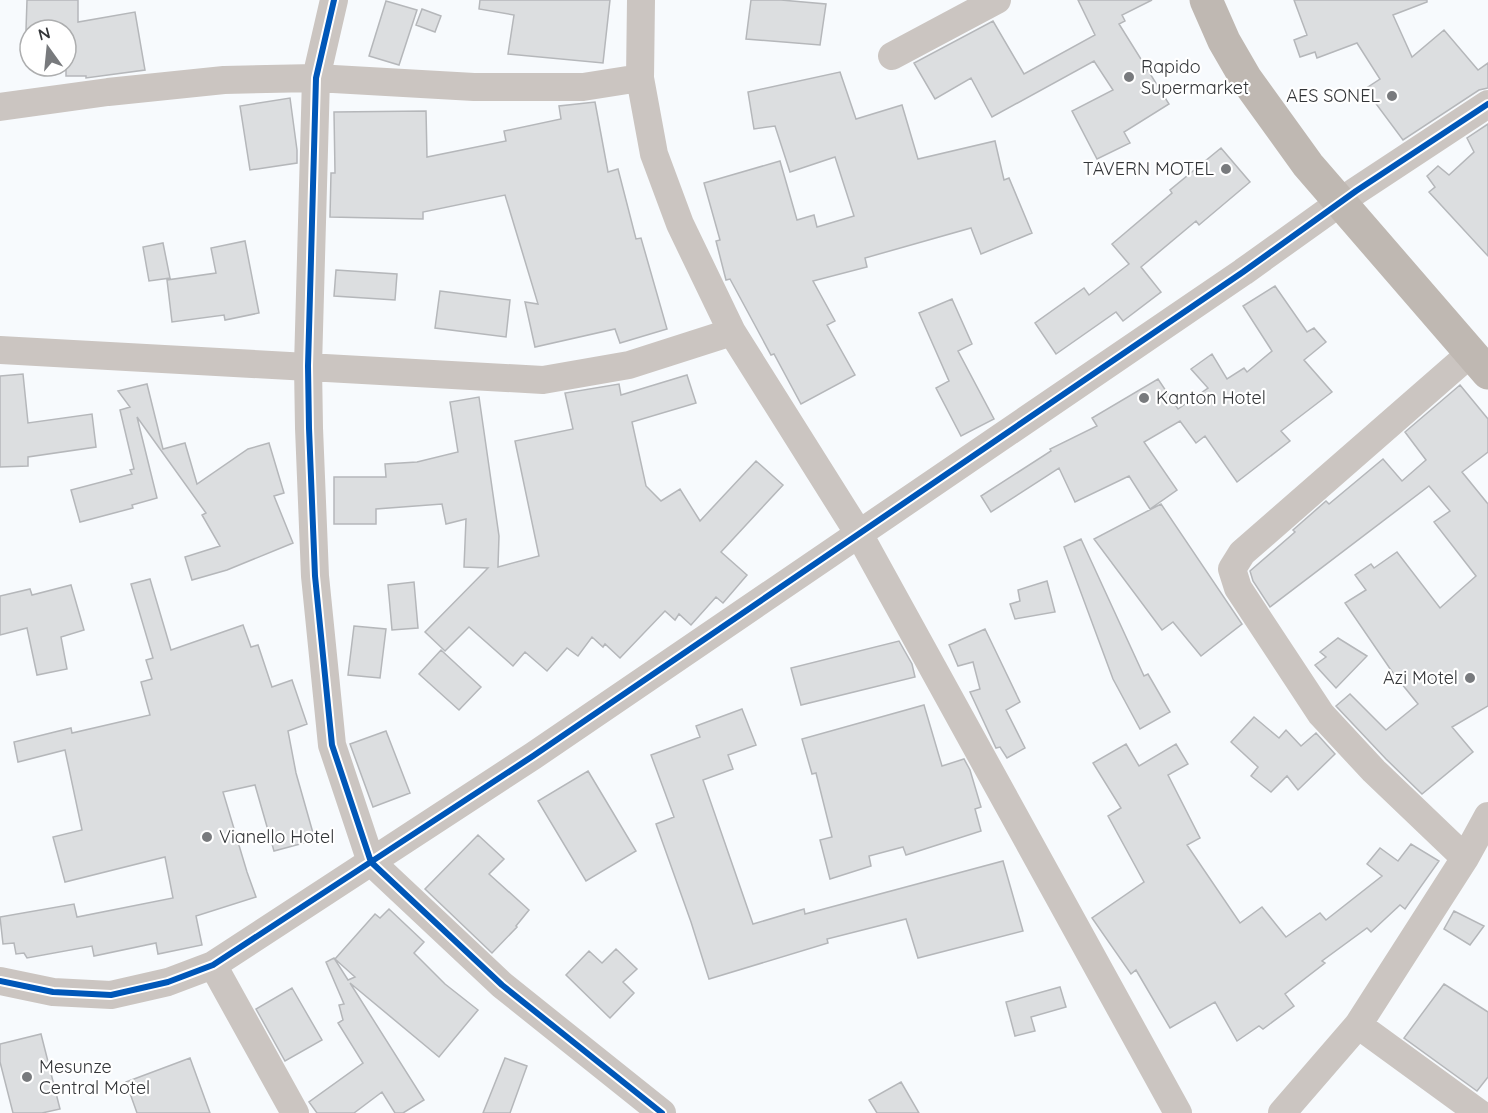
<svg xmlns="http://www.w3.org/2000/svg" width="1488" height="1113" font-family="Quicksand,sans-serif">
  <style>
    .building { fill: #dcdee0; stroke: #b5b7ba; stroke-width: 1.5 }
    .lines { fill: none; stroke-linecap: round; stroke-linejoin: round }
    .minor { stroke: #cbc5c1; stroke-width: 28 }
    .highway { stroke: #bfb8b2; stroke-width: 33 }
    .cycleway-casing { stroke: #fff; stroke-width: 10 }
    .cycleway { stroke: #0057b8; stroke-width: 6 }
    .poi-dot { fill: #787a7d; stroke: #fff; stroke-width: 2 }
    .labels { text-anchor: middle; stroke-width: 4.5; stroke-linejoin: round; paint-order: stroke }
    .poi-label { font-size: 18px; fill: #333538; stroke: #fff; text-anchor: start }
  </style>
  <rect width="100%" height="100%" fill="#f7fafd"/>
  <path class="building" d="M27,0H78V22L135,12L145,70L86,78V76H66V30H26Z
    M480,0H610L603,63L508,54L514,15L479,9Z
    M751,0H781L826,4L820,45L746,39Z
    M1078,0H1152L1122,15L1125,21L1119,24L1169,104L1124,132L1130,143L1097,159L1072,111L1113,90L1094,61L992,117L971,78L935,99L914,63L993,21L1024,74L1095,35Z
    M1294,0H1427V2L1393,15L1412,57L1444,30L1478,70L1488,63V88L1479,90L1403,140L1365,89L1380,79L1357,43L1317,58L1315,52L1300,57L1294,40L1307,35Z
    M386,1L417,10L399,65L369,56Z
    M422,9L441,16L435,32L416,25Z
    M840,72L856,119L902,105L918,159L995,141L1004,180L1009,178L1032,233L981,254L971,228L865,258L867,267L813,281L835,321L827,325L855,375L801,404L774,354L771,355L730,279L726,280L716,241L720,240L704,183L780,161L797,220L814,215L817,227L854,216L835,157L790,172L775,126L754,129L748,92Z
    M290,98L297,150V163L250,170L240,106Z
    M595,102L608,172L618,169L636,239L641,238L667,329L620,343L615,329L535,347L525,302L538,304L505,195L423,212V219L330,217L331,173H335L334,112L426,111L427,157L506,141L504,131L561,119L559,106Z
    M1488,124V256L1429,192L1435,187L1427,176L1438,166L1449,175L1474,152L1467,138Z
    M1221,148L1250,182L1199,225L1196,221L1141,267L1161,292L1123,321L1116,312L1056,354L1035,323L1084,288L1089,295L1129,264L1112,244L1172,193L1170,190Z
    M245,241L259,313L225,320L224,315L172,322L167,280L216,273L211,248Z
    M163,243L170,278L149,281L143,247Z
    M336,270L397,274L395,300L334,296Z
    M1275,286L1307,332L1314,328L1326,342L1304,360L1332,392L1281,431L1290,441L1237,482L1205,436L1196,443L1180,421L1144,442L1177,490L1150,509L1129,476L1075,502L1059,468L991,512L981,496L1051,451L1050,449L1097,426L1092,418L1158,379L1178,409L1208,388L1191,369L1212,354L1227,379L1244,368L1247,372L1272,351L1243,306Z
    M440,291L510,300L506,337L435,328Z
    M952,299L972,344L958,351L994,419L961,436L936,388L949,381L919,313Z
    M23,374L28,423L92,414L96,447L28,457V466L0,467V376Z
    M687,375L696,403L632,422L646,486L661,501L680,489L700,521L756,461L783,485L721,552L747,575L723,603L716,597L691,625L679,614L675,620L665,611L620,658L605,644L603,647L592,637L578,656L567,648L547,671L525,652L513,666L469,627L445,651L425,632L488,568L464,567L466,519L446,524L442,504L376,509V524H334V477H386L385,464L417,462L458,452L450,402L479,397L499,536L498,567L539,556L515,441L573,429L565,393L619,384L621,395Z
    M147,384L163,449L185,443L197,484L248,449L269,443L284,493L274,496L293,543L227,570L192,580L185,557L220,546L202,515L206,513L137,417L157,498L132,505L133,508L80,522L71,490L132,474L130,470L134,469L120,410L130,407L118,391Z
    M1460,385L1488,419V452L1462,472L1488,504V706L1452,727L1473,752L1422,794L1386,759L1336,706L1350,694L1386,730L1418,704L1393,673L1345,603L1366,590L1355,575L1371,564L1374,568L1397,552L1440,608L1476,576L1434,522L1450,511L1429,486L1270,607L1253,581L1250,571L1295,532L1293,530L1326,501L1329,504L1383,459L1402,481L1426,460L1405,432Z
    M1161,504L1242,624L1201,656L1173,622L1162,630L1094,539Z
    M1081,539L1144,676L1148,674L1170,712L1140,729L1113,679L1064,547Z
    M150,579L171,650L243,625L251,647L258,645L272,687L292,680L307,724L288,731L296,773L315,840L274,851L255,785L223,792L247,872L256,897L196,916L202,945L158,954L156,943L94,956L92,946L27,958L24,953L16,954L14,943L3,944L0,917L74,904L77,917L173,898L165,857L65,882L53,837L82,830L65,750L18,762L14,742L71,728L72,733L150,715L141,682L152,679L146,660L153,658L131,584Z
    M1047,581L1055,612L1015,619L1010,604L1020,601L1018,590Z
    M414,582L418,628L392,630L388,585Z
    M71,585L84,630L61,637L67,669L37,675L27,628L0,635V596L30,589L32,595Z
    M354,626L386,629L380,678L348,675Z
    M985,629L1020,702L1006,710L1025,748L1007,758L1000,747L996,748L970,692L980,689L973,662L958,666L949,645Z
    M1338,638L1367,656L1336,688L1315,665L1326,657L1320,652Z
    M899,641L912,664L915,677L801,705L791,668Z
    M441,650L481,687L459,710L419,674Z
    M924,705L942,766L964,759L970,770L981,807L975,809L981,831L906,855L903,847L869,856L871,866L830,879L820,840L832,837L816,773L812,774L802,739Z
    M742,709L756,745L728,755L733,769L703,780L753,924L804,909L805,914L1003,861L1023,931L918,958L906,919L827,939L828,943L709,979L691,922L656,824L674,817L651,755L700,737L696,726Z
    M1254,717L1279,738L1286,730L1301,746L1316,733L1335,754L1298,790L1287,776L1271,792L1251,776L1258,767L1231,742Z
    M386,731L410,793L373,807L350,744Z
    M1126,744L1139,766L1176,744L1188,764L1168,775L1200,838L1187,845L1240,923L1262,907L1286,937L1320,913L1326,920L1382,876L1367,864L1380,848L1398,861L1411,844L1439,861L1405,909L1400,905L1371,932L1367,928L1322,961L1325,963L1285,994L1294,1006L1263,1029L1259,1026L1237,1041L1215,1002L1170,1028L1136,970L1131,974L1092,918L1144,882L1108,816L1121,808L1093,763Z
    M588,771L636,851L586,881L538,801Z
    M478,835L504,859L489,874L529,910L516,926L517,927L492,953L425,889Z
    M389,909L424,942L414,953L445,984L478,1010L439,1057L350,983L424,1100L403,1113H395L382,1092L354,1113H317L309,1102L363,1063L338,1023L343,1020L339,1005L344,1004L326,962L334,958L348,980L355,977L335,959L375,914L380,918Z
    M1454,911L1484,926L1470,945L1444,929Z
    M616,949L637,969L623,982L634,993L610,1018L566,975L589,951L602,963Z
    M1444,984L1488,1012V1077L1477,1091L1404,1038Z
    M1060,987L1066,1007L1031,1017L1035,1031L1015,1036L1006,1002Z
    M292,988L322,1040L285,1061L256,1009Z
    M41,1034L60,1109L42,1113H13L0,1062V1044Z
    M190,1058L210,1113H137L126,1082Z
    M505,1058L527,1066L510,1113H483Z
    M901,1082L919,1113H877L869,1100Z"/>
  <g class="lines">
    <path class="minor" d="M334,0L316,78L308,366L309,428L315,576L332,745L371,862L502,985L662,1113
      M641,0L640,78L654,154L680,224L732,332L859,534L1178,1113
      M892,56L997,0
      M0,107L108,92L224,80L316,78L474,87H583L640,78
      M0,350L543,380L629,365L732,332
      M1465,858L1374,771L1321,714L1238,588L1232,569L1242,553L1471,353
      M213,965L295,1113
      M0,981L53,992L111,995L168,982L213,965L533,756L1243,272L1356,191L1488,104
      M1358,1025L1479,1113
      M1282,1113L1358,1025L1465,858L1488,816"/>
    <path class="highway" d="M1206,0L1224,41L1246,79L1308,165L1488,373"/>
    <defs>
      <path id="cycleway" d="M334,0L316,78L308,366L309,428L315,576L332,745L371,862L502,985L662,1113
        M0,981L53,992L111,995L168,982L213,965L533,756L1243,272L1356,191L1488,104"/>
    </defs>
    <use href="#cycleway" class="cycleway-casing"/>
    <use href="#cycleway" class="cycleway"/>
  </g>
  <g class="poi-dot">
    <circle cx="1129" cy="77" r="6"/>
    <circle cx="1392" cy="96" r="6"/>
    <circle cx="1226" cy="169" r="6"/>
    <circle cx="1144" cy="398" r="6"/>
    <circle cx="1470" cy="678" r="6"/>
    <circle cx="207" cy="837" r="6"/>
    <circle cx="27" cy="1077" r="6"/>
  </g>
  <g class="labels">
    <g class="poi-label">
      <text x="1141" y="73">Rapido<tspan x="1141" dy="21">Supermarket</tspan></text>
      <text x="1380" y="102" text-anchor="end">AES SONEL</text>
      <text x="1214" y="175" text-anchor="end">TAVERN MOTEL</text>
      <text x="1156" y="404">Kanton Hotel</text>
      <text x="1458" y="684" text-anchor="end">Azi Motel</text>
      <text x="219" y="843">Vianello Hotel</text>
      <text x="39" y="1073">Mesunze<tspan x="39" dy="21">Central Motel</tspan></text>
    </g>
  </g>
  <g transform="translate(48 48) rotate(345)"><circle r="28" fill="#ffffff" stroke="#adaeaf" stroke-width="1.5"/>
  <path d="M0-4.5L10 22L0 15L-10 22Z" fill="#787a7d"/>
  <text y="-9" font-size="16" font-weight="bold" text-anchor="middle" fill="#333538">N</text>
  </g>
</svg>
